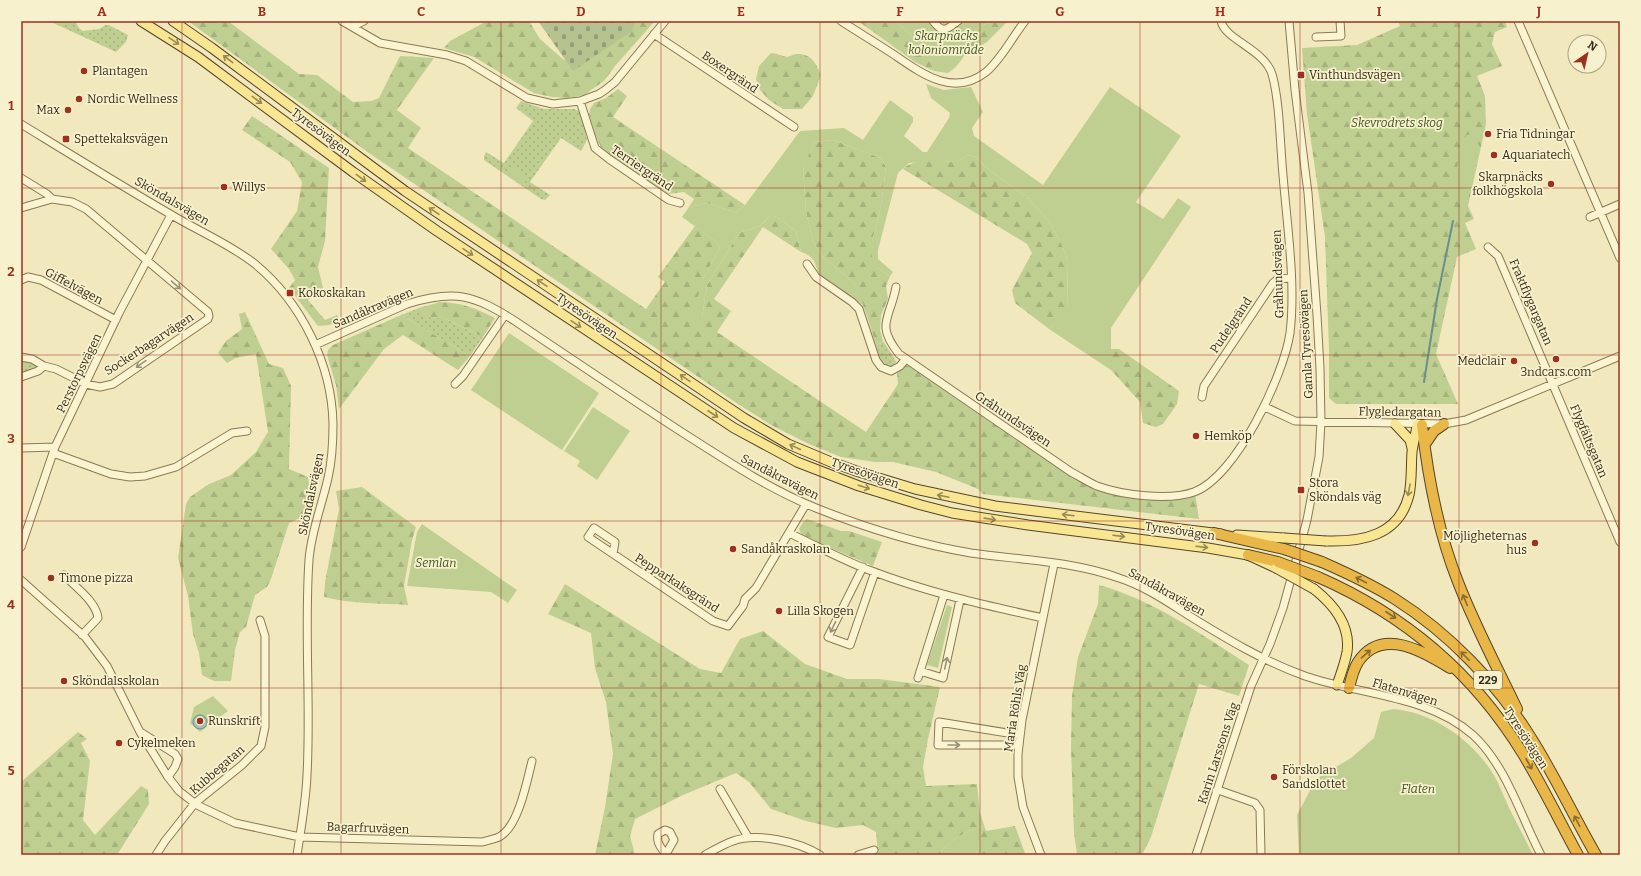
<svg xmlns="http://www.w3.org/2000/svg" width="1641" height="876" font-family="Bitter,serif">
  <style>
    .grass { fill: url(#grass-dots) }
    .forest { fill: url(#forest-firs) }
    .cemetery { fill: url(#cemetery-stones) }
    .green { fill: #bfcf91 }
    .water { fill: #a1c2bd; stroke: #68908c }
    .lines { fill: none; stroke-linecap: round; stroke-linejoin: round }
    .stream { stroke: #68908c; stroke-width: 2 }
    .minor-casing { stroke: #8a7955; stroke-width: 9 }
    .major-casing { stroke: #57452a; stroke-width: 11 }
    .highway-casing { stroke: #57452a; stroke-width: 12 }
    .minor { stroke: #fbf4d1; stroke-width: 7 }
    .major { stroke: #f8e692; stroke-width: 9 }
    .highway { stroke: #e8b747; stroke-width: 10 }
    .major-bridge-casing { stroke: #57452a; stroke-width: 11; stroke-linecap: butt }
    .highway-bridge-casing { stroke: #57452a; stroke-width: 12; stroke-linecap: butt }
    .major-bridge { stroke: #f8e692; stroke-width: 9 }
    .highway-bridge { stroke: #e8b747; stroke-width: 10 }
    .oneway { stroke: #988a56 }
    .oneway2 { stroke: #9a9076 }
    .oneway3 { stroke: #876b2f }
    .grid { fill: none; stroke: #9d3121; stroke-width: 1; stroke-opacity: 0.55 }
    .poi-dot { fill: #9d3121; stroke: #f8f1ce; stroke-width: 1.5 }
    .labels { text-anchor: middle; stroke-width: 3.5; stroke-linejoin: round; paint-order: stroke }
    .shield { fill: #f8f1ce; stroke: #726851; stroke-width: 1 }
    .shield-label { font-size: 11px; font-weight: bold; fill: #382d1b }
    .park-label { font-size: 12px; font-style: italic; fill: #415620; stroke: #f8f1ce }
    .poi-label { font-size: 12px; fill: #382d1b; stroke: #f8f1ce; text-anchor: start }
    .street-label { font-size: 12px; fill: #382d1b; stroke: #f8f1ce }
    .neatline { fill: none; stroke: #9d3121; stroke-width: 1.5 }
    .grid-label { font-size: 13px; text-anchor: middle; font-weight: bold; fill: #9d3121 }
  </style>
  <defs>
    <pattern id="grass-dots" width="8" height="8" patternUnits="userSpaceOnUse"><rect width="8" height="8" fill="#bfcf91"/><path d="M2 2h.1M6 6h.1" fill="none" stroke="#a5b27c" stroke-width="1.8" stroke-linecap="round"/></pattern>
    <pattern id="forest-firs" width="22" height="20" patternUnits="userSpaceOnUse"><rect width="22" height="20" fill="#bfcf91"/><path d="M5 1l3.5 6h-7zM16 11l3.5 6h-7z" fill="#a5b27c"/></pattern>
    <pattern id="cemetery-stones" width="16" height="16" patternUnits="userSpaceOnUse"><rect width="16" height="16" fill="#b6c391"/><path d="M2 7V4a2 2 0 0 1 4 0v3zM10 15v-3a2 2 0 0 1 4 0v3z" fill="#959f76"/></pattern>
  </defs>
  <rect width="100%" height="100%" fill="#f1e9bd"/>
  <path class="grass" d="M49,21H75L79,28L83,31L99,29L105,25H109L128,35L126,42L116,52Z
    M521,101L544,109H574L579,111L582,116L587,140L581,151L561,138L530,182L550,195L545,200L541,199L484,160V156L486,152L504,163L533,121L516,108Z
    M419,308L427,317L444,318L483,337L470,356L401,315Z
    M883,341L894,358L896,362L893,365L887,367C879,362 879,354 876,345Z
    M21,359L29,361L37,366L36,368L21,374Z"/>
  <path class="forest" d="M188,21H228L299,74L317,75L353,102L371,101L379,98L400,56L434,58L397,110L421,128L408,148L646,309L665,282L658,277L695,226L718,243L720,248L701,282L702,317L707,285L739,233L760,226L770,216H775L796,231L801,252L763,227L714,299L731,311L717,332L866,432L898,384L897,373L905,365L909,366L1087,485L1120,493H1195L1199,519L983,494L978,489L936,472L893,462H875L841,457L809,444L771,425L738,404L369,153Z
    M487,21H529L540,39L564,60L598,43L625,21H655L615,66L604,81L584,95L568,98L552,97L534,93L474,57L444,48L450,41Z
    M858,21H895C911,34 928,50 934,71L915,62Z
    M992,21H1008L987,42L966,54L976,29Z
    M1398,21H1505L1507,27L1495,32L1492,44L1502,66L1477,76L1485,96L1486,124L1468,206L1474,219L1465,223L1476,249L1457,257L1436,354L1458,404H1336L1329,398V351L1325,237L1307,114L1302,48L1357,45L1400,26Z
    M771,53C776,53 782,56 787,57C790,57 793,54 796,54C811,53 816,63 821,75L813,96L802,109H783L769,100L760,90L756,79L759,66Z
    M618,89L627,96L613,117L745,205L736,213L707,203L689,207L694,199L684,192L668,194L610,156L601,147L596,138L589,114L590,109L594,103L606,98Z
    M252,116L329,168L325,241L318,267L323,288L308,300L325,320L337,315L340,321L329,325L318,326L289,288L295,280L289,269L271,249L297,211L302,182L290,162L242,130Z
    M833,140L881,158L886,167L881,206L872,242L878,268L890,276L886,286L888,299L881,315L880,330L883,341L876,345L867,316L854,283L823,257L813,242L806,212L803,165L815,142Z
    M967,155C975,156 980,159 984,166L1028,198L1048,220L1062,245L1068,261L1067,311L1049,329L1015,303L1012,290L1032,253L1027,244L903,169C917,156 941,162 958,162Z
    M440,302C462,303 476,308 495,318L483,337L444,318L427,317L419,308Z
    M245,312L269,364L283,368L291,386L289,469L308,477L312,503L304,516L289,523L271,579L267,587L255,595L246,627L240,632L235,650L231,681H214L202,675L199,653L193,634L188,596L178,558L186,504L190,497L209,484L231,475L256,452L268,432L256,354L236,358L227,363L218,353L226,341L242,329L239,314Z
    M401,315L470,356L458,370L403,335L384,349L339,409L336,385L327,355L328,350L333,345Z
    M1111,349H1119L1179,391L1177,404L1163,424L1156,427L1143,423L1140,402L1111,370Z
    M362,487L416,527L412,540L404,586L408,605C380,603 351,604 324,597L325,582L339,509L336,491Z
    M807,519L841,531H849L882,542L873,566L802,536L799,529L803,522Z
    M565,584L700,669L721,673L740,639L763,631L805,664L847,679H879L940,687L928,739L923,767L926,786L977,784L980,813L986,831L1015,826L1025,853L1023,855H977L983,826C967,831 948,840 939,855H878L876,832L863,825L836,828L806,821L771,809L749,782L736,773L683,795L635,819L630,836L635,855H595L605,807L613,754L606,702L595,668L591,633L548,614Z
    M1099,585C1154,600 1202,635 1249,665L1239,696L1199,684L1151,837L1142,855H1077L1074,833L1071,747L1072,696L1078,657L1098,604Z
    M78,732L87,739L81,743L90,761L83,820L95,835L141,786L148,790L149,804L117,855H21V782Z"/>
  <path class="cemetery" d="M538,21H636L632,31L573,71Z"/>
  <path class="green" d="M895,21H992L976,29C969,46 964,63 948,73L934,71C928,50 911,34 895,21Z
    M926,84L944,90L971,87L983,112L972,128L974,136L1043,185L1110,87L1181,136L1136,202L1163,219L1178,198L1191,207L1111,328V370L1049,329L1067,310L1068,261L1062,245L1048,220L1028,198L984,166C980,159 975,156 967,155L958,162L937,161L909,163L898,173L878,250V259L893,272L890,276L878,268L872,259V242L881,206L886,167L881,158L833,140L815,142L803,166L806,212L813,242L823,257L854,283L864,306L818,273C815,261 813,256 801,252L796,231L775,216H770L760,226L739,233L707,285L702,317H694L701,282L720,248L718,243L682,217L689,207L707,203L736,213L745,205L800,131L844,128L863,140L890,100L913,117V122L904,136L923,152H927L949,118L950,113L931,98Z
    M1472,134L1480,147L1468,199H1464L1452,185L1466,135Z
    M513,168L525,176L520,184L508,176Z
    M509,333L599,393L562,450L471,390Z
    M593,407L630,431L597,480L577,466L580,461L564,451Z
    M422,524L517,590L508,603L491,592L407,586L417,532Z
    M947,605L952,607L938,668L927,665Z
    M213,696L228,711L200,732L190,723L194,707Z
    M1393,709C1435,712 1478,744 1497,781C1502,791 1506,802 1511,812C1518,826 1526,840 1533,855H1299L1297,815L1316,779L1351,758L1374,738L1381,712Z
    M983,826L977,855H939C948,840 967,831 983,826Z"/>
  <path class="water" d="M193 722a7 7 0 1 1 14 0a7 7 0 1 1-14 0Z"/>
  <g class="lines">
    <path class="stream" d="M1424,382L1437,299L1453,221"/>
    <defs>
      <path id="minor" d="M342,21L380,43L447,55L466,61L527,98L553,104L580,101L599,94L605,90L615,82L665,21
        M841,21C858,32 876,43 893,54C921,73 953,98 986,72C1001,60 1013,36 1025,21
        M933,21C943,34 946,30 958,21
        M1518,21L1620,258
        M353,26L364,21
        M654,34L794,127
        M1316,37L1341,36L1340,21
        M580,101L595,148L609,159L669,200L680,203
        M21,124C70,154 120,185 170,214C198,231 230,244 255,264C301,302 332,364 333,424C333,442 332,461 328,478C322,505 311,532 309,560C304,632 311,704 307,775C306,802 301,828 297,855
        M21,178L47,194L52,199L21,208
        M1590,217L1620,204
        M1488,247L1498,256L1620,542
        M807,264L816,277L852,302L859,309L876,360L881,367L891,371L900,366L905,360
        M21,280L28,277L41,280L116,320
        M896,287C890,319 875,324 899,354L1071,472C1079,476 1088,482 1097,486C1122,495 1169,501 1194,492C1236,477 1284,375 1290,333C1296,284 1287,225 1283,175C1280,145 1280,102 1272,74C1264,49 1225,40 1221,21
        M315,345L407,304C455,289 474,295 515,321C570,358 625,395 680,431C724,459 767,488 816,508C866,528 918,544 971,553C1020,560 1072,561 1119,578C1144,586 1166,601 1188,615C1225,638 1263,661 1305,676C1360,695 1428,695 1473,735C1506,765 1521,817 1541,855
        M21,357L32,359L44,366L56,369L86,384L100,387L113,384L208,319L209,316L208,312L86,209L72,202L52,199
        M21,377L38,371L44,366
        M455,384L463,376L505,315
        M1202,397L1204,386L1273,283L1278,279L1291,278
        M1265,407L1295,421L1444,424L1466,420L1620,356
        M21,448L55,447
        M53,453L111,474L130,477L145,476L176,467L232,433L247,431
        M789,533C815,545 842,560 869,570C926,592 984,605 1043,618
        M21,547L55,447L119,313L171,215
        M613,554L615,542L594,528L588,537L713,621L728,626L743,606L745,599L756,588L806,504
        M863,567L828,637L850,645L875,572
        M64,575C75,587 96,601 98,618L82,635
        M21,580L85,637L107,666L140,732L168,777L179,791L197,805L235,823L300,837L482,842C488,840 498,839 502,835C519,823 527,781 532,761
        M920,671L943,678L960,600
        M918,678L944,595
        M142,733L175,754L178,759L175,767L168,777
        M1019,745H938L939,722L1020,735
        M720,789L748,837
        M1216,791H1221L1255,803L1260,810L1261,855
        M666,854L674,840L670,832L665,830L658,834C656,844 662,848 666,855
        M156,855L165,841L195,803L242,765L261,746L265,727V636L260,620
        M705,855C714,850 724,844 733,841C757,832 799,842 820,855
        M858,855L874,850
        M1041,855L1023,807L1018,777V754L1022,720L1054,564
        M1196,855L1251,686L1270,644L1283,608L1307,520L1319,457L1321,422L1320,368L1317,315L1308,193L1295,90L1289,21"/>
      <path id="major" d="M141,21L198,57L353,172L437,231L734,428L797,462L859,486L921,505L952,513L1028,525L1208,548L1248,555L1276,568
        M173,21L212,48L405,191L744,418L788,444L831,462L859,472L915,489L995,506L1221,534
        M1395,424L1410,440L1412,448
        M1237,535L1284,538
        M1326,541C1362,542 1399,536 1409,495C1412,481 1411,466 1412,452C1413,443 1416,434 1417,425
        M1314,589C1333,604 1351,625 1347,652C1345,663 1341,674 1337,685"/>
      <path id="highway" d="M1422,425C1428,478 1438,532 1458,582C1475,626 1497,667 1517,709
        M1425,444L1434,431L1444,424
        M1214,533L1284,549
        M1248,555L1278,562
        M1322,562C1347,573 1371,584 1395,599C1450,634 1497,683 1531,738C1555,776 1574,817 1596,855
        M1318,577C1405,615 1473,672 1523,754C1543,787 1560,822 1578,855
        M1349,688C1351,679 1353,670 1358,662C1382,626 1424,652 1450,668"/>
    </defs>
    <use href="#minor" class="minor-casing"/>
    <use href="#major" class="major-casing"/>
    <use href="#highway" class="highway-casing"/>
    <use href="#minor" class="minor"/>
    <use href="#major" class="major"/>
    <use href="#highway" class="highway"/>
    <defs>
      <path id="major-bridge" d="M1284,538L1326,541
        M1276,568L1314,589"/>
      <path id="highway-bridge" d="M1284,549L1322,562
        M1278,562L1318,577"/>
    </defs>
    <use href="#major-bridge" class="major-bridge-casing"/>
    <use href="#highway-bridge" class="highway-bridge-casing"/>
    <use href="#major-bridge" class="major-bridge"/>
    <use href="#highway-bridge" class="highway-bridge"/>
  </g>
  <defs><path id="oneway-shaft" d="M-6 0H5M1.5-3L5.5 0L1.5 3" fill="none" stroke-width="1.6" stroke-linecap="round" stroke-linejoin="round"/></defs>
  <g class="oneway">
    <use href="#oneway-shaft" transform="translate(174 41) rotate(34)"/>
    <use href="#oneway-shaft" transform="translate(228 59) rotate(-143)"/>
    <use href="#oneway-shaft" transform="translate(257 100) rotate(37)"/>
    <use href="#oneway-shaft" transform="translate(361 178) rotate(36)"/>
    <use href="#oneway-shaft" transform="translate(434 211) rotate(-146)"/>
    <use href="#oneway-shaft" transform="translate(468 252) rotate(34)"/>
    <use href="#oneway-shaft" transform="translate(542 283) rotate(-146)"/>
    <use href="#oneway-shaft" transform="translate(576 324) rotate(34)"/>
    <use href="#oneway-shaft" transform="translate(685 378) rotate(-145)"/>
    <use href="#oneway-shaft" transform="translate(713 414) rotate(33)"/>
    <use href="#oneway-shaft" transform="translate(795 447) rotate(-155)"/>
    <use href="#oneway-shaft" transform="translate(864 487) rotate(18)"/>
    <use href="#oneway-shaft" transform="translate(1409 490) rotate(101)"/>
    <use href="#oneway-shaft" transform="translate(943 496) rotate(-168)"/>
    <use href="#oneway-shaft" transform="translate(1068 515) rotate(-173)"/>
    <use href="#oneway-shaft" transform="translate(990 519) rotate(8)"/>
    <use href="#oneway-shaft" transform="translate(1119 536) rotate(7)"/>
    <use href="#oneway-shaft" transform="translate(1202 547) rotate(7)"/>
  </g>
  <g class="oneway2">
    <use href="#oneway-shaft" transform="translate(176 285) rotate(41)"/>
    <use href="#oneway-shaft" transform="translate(141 364) rotate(145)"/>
    <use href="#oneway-shaft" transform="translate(833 627) rotate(116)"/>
    <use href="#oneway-shaft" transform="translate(946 663) rotate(-78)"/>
    <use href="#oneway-shaft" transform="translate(954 745)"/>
  </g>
  <g class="oneway3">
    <use href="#oneway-shaft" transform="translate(1361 580) rotate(-152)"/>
    <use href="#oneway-shaft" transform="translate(1465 600) rotate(-113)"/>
    <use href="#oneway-shaft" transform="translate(1391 615) rotate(33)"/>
    <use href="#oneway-shaft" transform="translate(1366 654) rotate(-41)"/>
    <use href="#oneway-shaft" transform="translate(1465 656) rotate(-135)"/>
    <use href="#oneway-shaft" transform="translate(1529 764) rotate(61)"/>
    <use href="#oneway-shaft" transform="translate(1577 821) rotate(-118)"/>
  </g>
  <path class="grid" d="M182,21V855M341,21V855M501,21V855M661,21V855M820,21V855M980,21V855M1140,21V855M1300,21V855M1459,21V855M21,188H1620M21,355H1620M21,521H1620M21,688H1620"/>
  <g class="poi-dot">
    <circle cx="84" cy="71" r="4"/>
    <rect x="1297" y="71" width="8" height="8" rx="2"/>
    <circle cx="79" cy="99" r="4"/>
    <circle cx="68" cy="110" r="4"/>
    <circle cx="1488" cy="134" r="4"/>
    <rect x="62" y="135" width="8" height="8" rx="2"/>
    <circle cx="1494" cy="155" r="4"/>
    <circle cx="1551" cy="184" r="4"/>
    <circle cx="224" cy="187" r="4"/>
    <rect x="286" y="289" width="8" height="8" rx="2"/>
    <circle cx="1556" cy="359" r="4"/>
    <circle cx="1514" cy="361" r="4"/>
    <circle cx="1196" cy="436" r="4"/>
    <rect x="1297" y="486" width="8" height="8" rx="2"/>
    <circle cx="1535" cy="543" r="4"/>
    <circle cx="733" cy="549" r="4"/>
    <circle cx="51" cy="578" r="4"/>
    <circle cx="779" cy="611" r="4"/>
    <circle cx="64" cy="681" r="4"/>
    <circle cx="200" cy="721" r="4"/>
    <circle cx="119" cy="743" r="4"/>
    <circle cx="1274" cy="777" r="4"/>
  </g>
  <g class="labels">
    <rect class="shield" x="1474" y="671" width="28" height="18" rx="3"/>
    <g class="shield-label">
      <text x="1488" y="684">229</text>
    </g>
    <g class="park-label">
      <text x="946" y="40">Skarpnäcks<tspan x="946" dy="14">koloniområde</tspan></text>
      <text x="1397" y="127">Skevrodrets skog</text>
      <text x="436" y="567">Semlan</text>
      <text x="1418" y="793">Flaten</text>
    </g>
    <g class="poi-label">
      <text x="92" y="75">Plantagen</text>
      <text x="1309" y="79">Vinthundsvägen</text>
      <text x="87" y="103">Nordic Wellness</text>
      <text x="60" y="114" text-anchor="end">Max</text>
      <text x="1496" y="138">Fria Tidningar</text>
      <text x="74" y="143">Spettekaksvägen</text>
      <text x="1502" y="159">Aquariatech</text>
      <text x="1543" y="181" text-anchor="end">Skarpnäcks<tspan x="1543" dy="14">folkhögskola</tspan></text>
      <text x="232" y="191">Willys</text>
      <text x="298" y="297">Kokoskakan</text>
      <text x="1506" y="365" text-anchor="end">Medclair</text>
      <text x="1556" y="376" text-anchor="middle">3ndcars.com</text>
      <text x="1204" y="440">Hemköp</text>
      <text x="1309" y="487">Stora<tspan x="1309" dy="14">Sköndals väg</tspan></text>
      <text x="1527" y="540" text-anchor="end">Möjligheternas<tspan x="1527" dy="14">hus</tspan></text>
      <text x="741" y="553">Sandåkraskolan</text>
      <text x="59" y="582">Timone pizza</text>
      <text x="787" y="615">Lilla Skogen</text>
      <text x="72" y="685">Sköndalsskolan</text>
      <text x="208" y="725">Runskrift</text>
      <text x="127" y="747">Cykelmeken</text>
      <text x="1282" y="774">Förskolan<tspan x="1282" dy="14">Sandslottet</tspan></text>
    </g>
    <g class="street-label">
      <text transform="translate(730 72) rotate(34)" y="4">Boxergränd</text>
      <text transform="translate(321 132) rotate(37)" y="4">Tyresövägen</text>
      <text transform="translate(642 168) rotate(34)" y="4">Terriergränd</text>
      <text transform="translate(172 201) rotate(30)" y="4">Sköndalsvägen</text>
      <text transform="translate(1278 274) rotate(-92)" y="4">Gråhundsvägen</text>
      <text transform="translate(74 286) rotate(28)" y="4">Giffelvägen</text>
      <text transform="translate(1531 302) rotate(67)" y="4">Fraktflygargatan</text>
      <text transform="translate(373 308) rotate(-23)" y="4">Sandåkravägen</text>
      <text transform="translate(587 316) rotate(34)" y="4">Tyresövägen</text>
      <text transform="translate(1231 325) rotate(-56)" y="4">Pudelgränd</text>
      <text transform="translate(149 344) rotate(-33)" y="4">Sockerbagarvägen</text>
      <text transform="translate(1306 344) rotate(-93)" y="4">Gamla Tyresövägen</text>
      <text transform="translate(79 373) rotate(-64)" y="4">Perstorpsvägen</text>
      <text transform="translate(1400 412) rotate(1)" y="4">Flygledargatan</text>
      <text transform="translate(1013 419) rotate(34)" y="4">Gråhundsvägen</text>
      <text transform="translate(1589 441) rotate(67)" y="4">Flygfältsgatan</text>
      <text transform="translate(865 473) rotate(19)" y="4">Tyresövägen</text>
      <text transform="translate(780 477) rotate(27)" y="4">Sandåkravägen</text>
      <text transform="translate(311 494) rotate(-78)" y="4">Sköndalsvägen</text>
      <text transform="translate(1180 531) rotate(8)" y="4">Tyresövägen</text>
      <text transform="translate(677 583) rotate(33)" y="4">Pepparkaksgränd</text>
      <text transform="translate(1167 592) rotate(29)" y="4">Sandåkravägen</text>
      <text transform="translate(1405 692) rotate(17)" y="4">Flatenvägen</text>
      <text transform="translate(1015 708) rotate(-81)" y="4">Maria Röhls Väg</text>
      <text transform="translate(1526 738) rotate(57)" y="4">Tyresövägen</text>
      <text transform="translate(1218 753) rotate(-72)" y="4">Karin Larssons Väg</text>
      <text transform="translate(217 770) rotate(-41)" y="4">Kubbegatan</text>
      <text transform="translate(368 828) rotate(2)" y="4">Bagarfruvägen</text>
    </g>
  </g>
  <rect width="1641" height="876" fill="none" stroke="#f8f1ce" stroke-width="44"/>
  <g transform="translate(1587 54) rotate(34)"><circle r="19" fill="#f8f1ce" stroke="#aba386"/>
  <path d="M0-3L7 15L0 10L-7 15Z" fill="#9d3121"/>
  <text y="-6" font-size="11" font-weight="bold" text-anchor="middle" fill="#382d1b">N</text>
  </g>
  <rect x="22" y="22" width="1597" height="832" class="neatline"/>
  <g class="grid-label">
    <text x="102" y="16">A</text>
    <text x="262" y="16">B</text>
    <text x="421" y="16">C</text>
    <text x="581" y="16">D</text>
    <text x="741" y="16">E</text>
    <text x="900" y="16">F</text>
    <text x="1060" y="16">G</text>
    <text x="1220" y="16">H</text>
    <text x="1379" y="16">I</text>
    <text x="1539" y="16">J</text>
    <text x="11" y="110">1</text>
    <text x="11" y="276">2</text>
    <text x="11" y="443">3</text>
    <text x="11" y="609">4</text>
    <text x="11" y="775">5</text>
  </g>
</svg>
